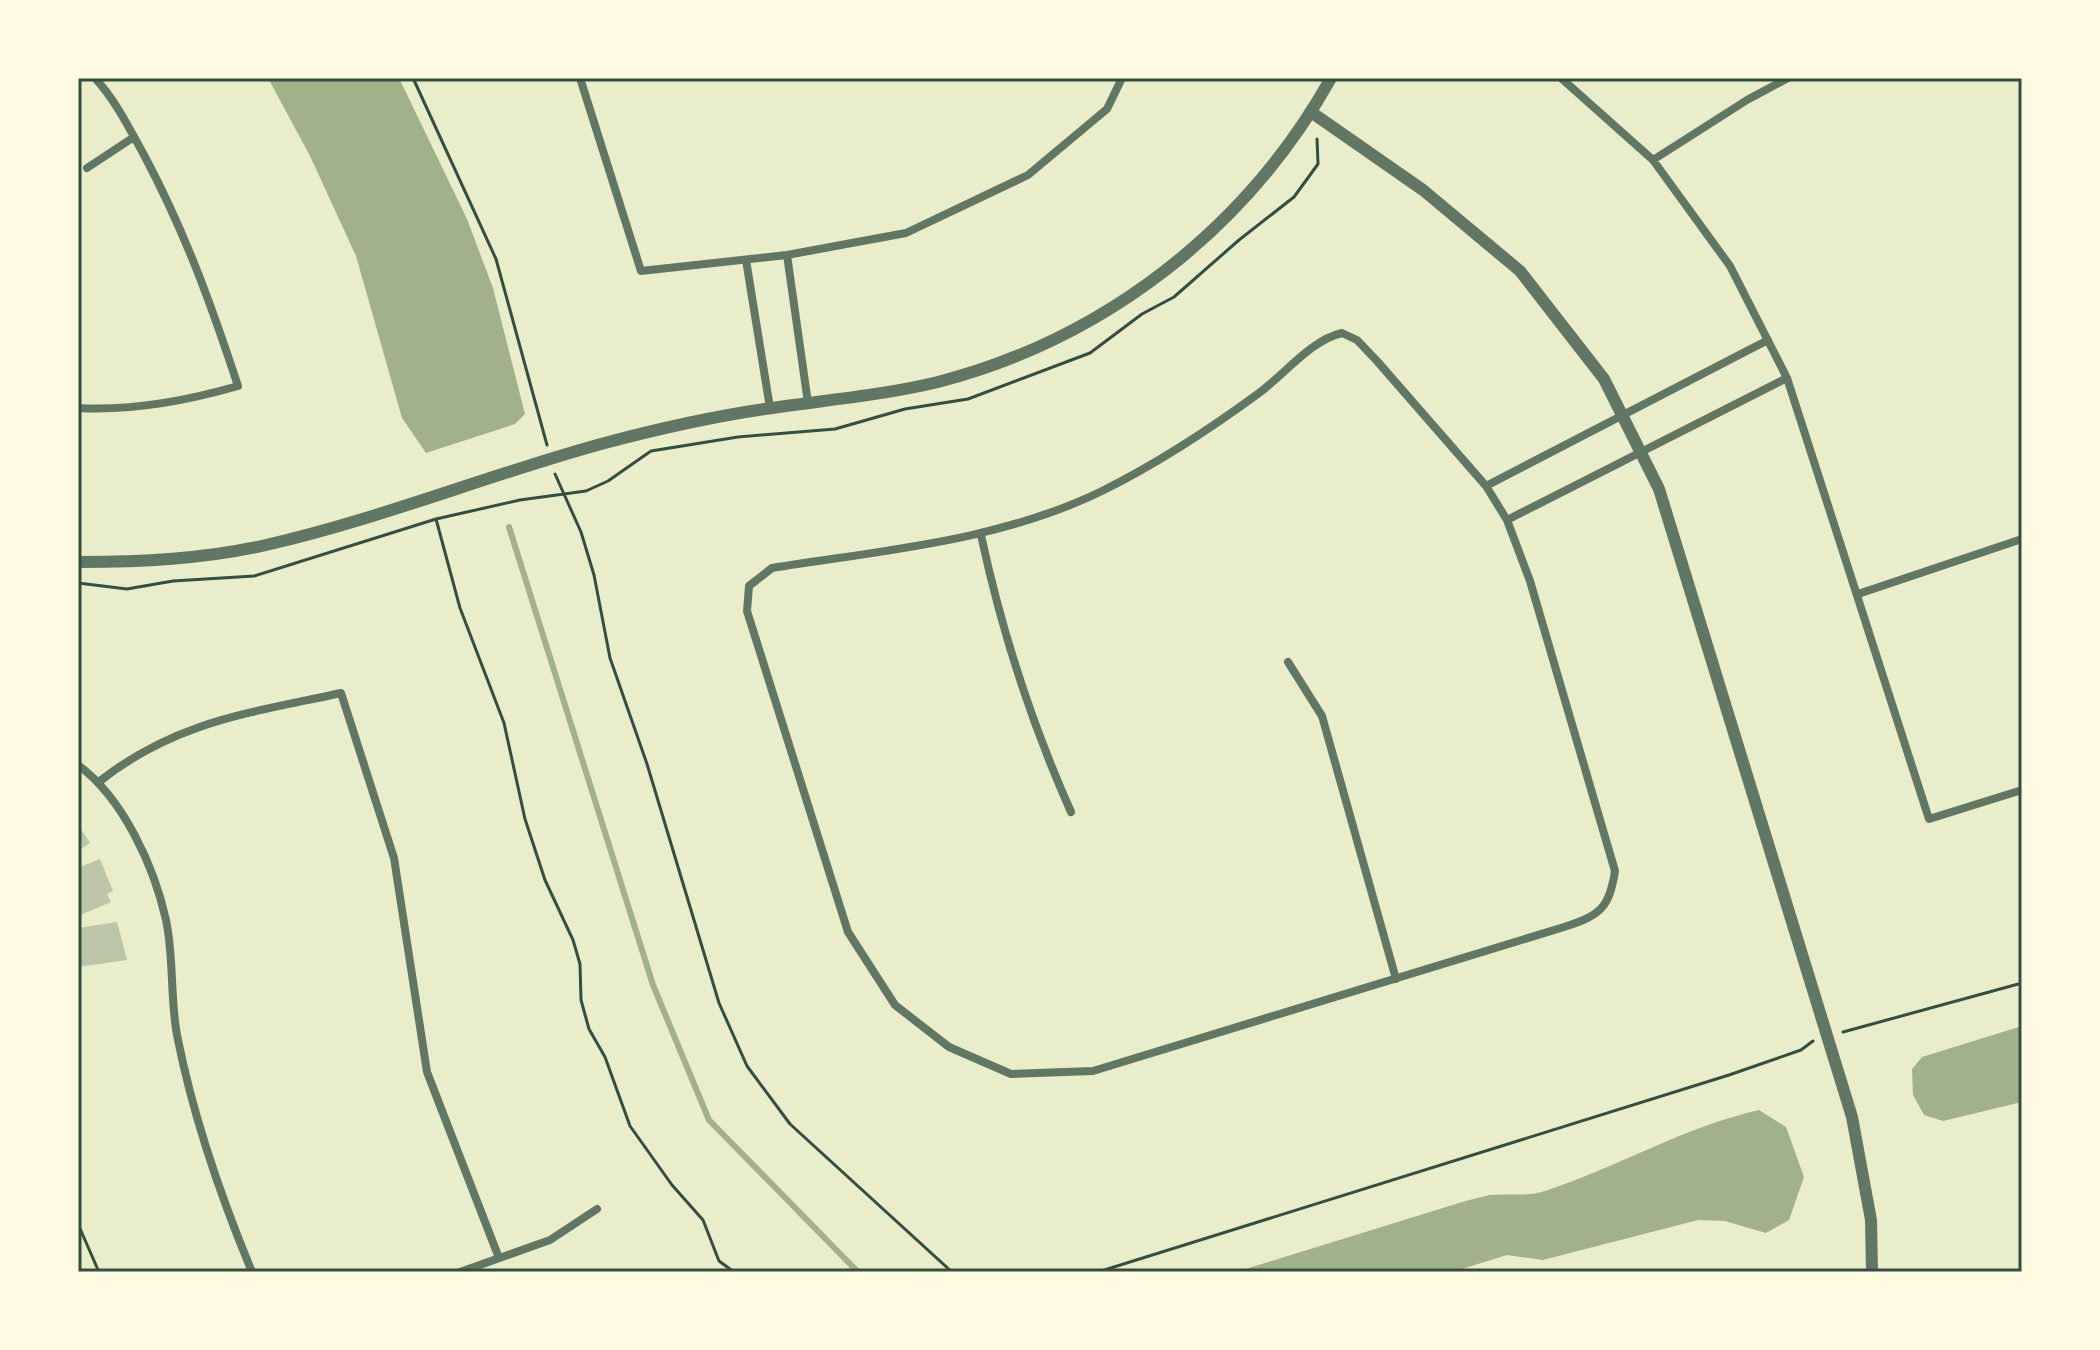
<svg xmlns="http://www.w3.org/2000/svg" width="2100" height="1350" font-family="'DM Sans',sans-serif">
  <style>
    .water { fill: #a3b18a }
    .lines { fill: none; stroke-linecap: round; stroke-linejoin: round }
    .stream { stroke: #a3b18a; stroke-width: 6 }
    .building { fill: #bcc5a7 }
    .path { stroke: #344e41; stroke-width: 3 }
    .minor { stroke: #617663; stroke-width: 8 }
    .tertiary { stroke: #617663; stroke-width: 12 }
    .neatline { fill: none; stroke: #344e41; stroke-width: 3 }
  </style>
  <rect width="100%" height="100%" fill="#e9edc9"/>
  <path class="water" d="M268,78H399L467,219L493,288L525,414L515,424L426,453L402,418L356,256L310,156Z
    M2022,1026V1102L1943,1121L1924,1115L1913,1095L1912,1069L1922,1057Z
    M1759,1110L1786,1127L1804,1177L1789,1220L1766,1233L1725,1221L1698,1220L1543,1260L1507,1255L1452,1272H1236L1459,1203C1469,1200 1480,1197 1490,1195C1508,1193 1528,1197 1545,1191C1619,1167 1683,1127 1759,1110Z"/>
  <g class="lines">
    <path class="stream" d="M509,527L653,985L709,1120L858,1272"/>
  </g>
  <path class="building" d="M78,825L90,843L78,851Z
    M100,859L113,891L107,894L111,902L78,916V868Z
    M117,922L127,960L78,967V928Z"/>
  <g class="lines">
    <path class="path" d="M413,78L496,259L547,445
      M555,474L581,532L594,575L610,658L647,764L719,1003L747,1066L790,1124L952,1272
      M436,519L460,608L504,723L525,819L545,880L573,940L580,964L581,1000L589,1029L605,1057L630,1126L672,1185L703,1220L719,1261L734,1272
      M78,583L127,589L173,581L254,576L436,519L520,500L586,491L608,481L651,451L738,437L835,429L905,409L968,399L1090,353L1142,314L1174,297L1239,240L1294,197L1318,164L1317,139
      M1843,1032L2022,983
      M78,1224L99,1272
      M1098,1272L1729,1075L1801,1050L1813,1041"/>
    <path class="minor" d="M580,78L641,271L787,255L906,233L1028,175L1107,109L1122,78
      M1561,78L1653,160L1730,266L1787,378L1929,819L2022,790
      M1653,160L1747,100L1788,78
      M87,168L134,137
      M787,255L808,403
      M746,260L770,408
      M1342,333L1357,340L1377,361L1486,486L1507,520L1530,581L1615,871C1609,909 1600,915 1564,927L1093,1071L1011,1074L949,1047L895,1005L848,932L747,611L749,586L772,568C884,550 1001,541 1104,490C1158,463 1210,429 1259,393C1285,374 1311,340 1342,333Z
      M78,408C132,411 186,401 238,386C211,304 185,232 144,155C129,128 116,101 95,78
      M1486,486L1768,340
      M1507,520L1787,378
      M981,535C1002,633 1030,720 1071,812
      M1858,594L2022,539
      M1288,662L1322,716L1396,979
      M78,765C123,798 154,866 166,920C174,957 170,997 177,1035C193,1117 220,1195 252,1272
      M100,781C176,721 250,713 341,693L394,858L427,1072L499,1258
      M460,1272L550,1240L597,1209"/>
    <path class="tertiary" d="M1311,112L1423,190L1520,271L1604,379L1659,489L1852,1117L1871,1220L1872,1272
      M78,562C141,562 204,559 266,545C380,519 488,475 601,444C657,429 714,416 772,408C827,400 884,395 938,382C1105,339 1247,228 1331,78"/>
  </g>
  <rect width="2100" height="1350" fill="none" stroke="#fefae0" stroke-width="160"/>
  <rect x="80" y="80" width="1940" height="1190" class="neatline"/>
</svg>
